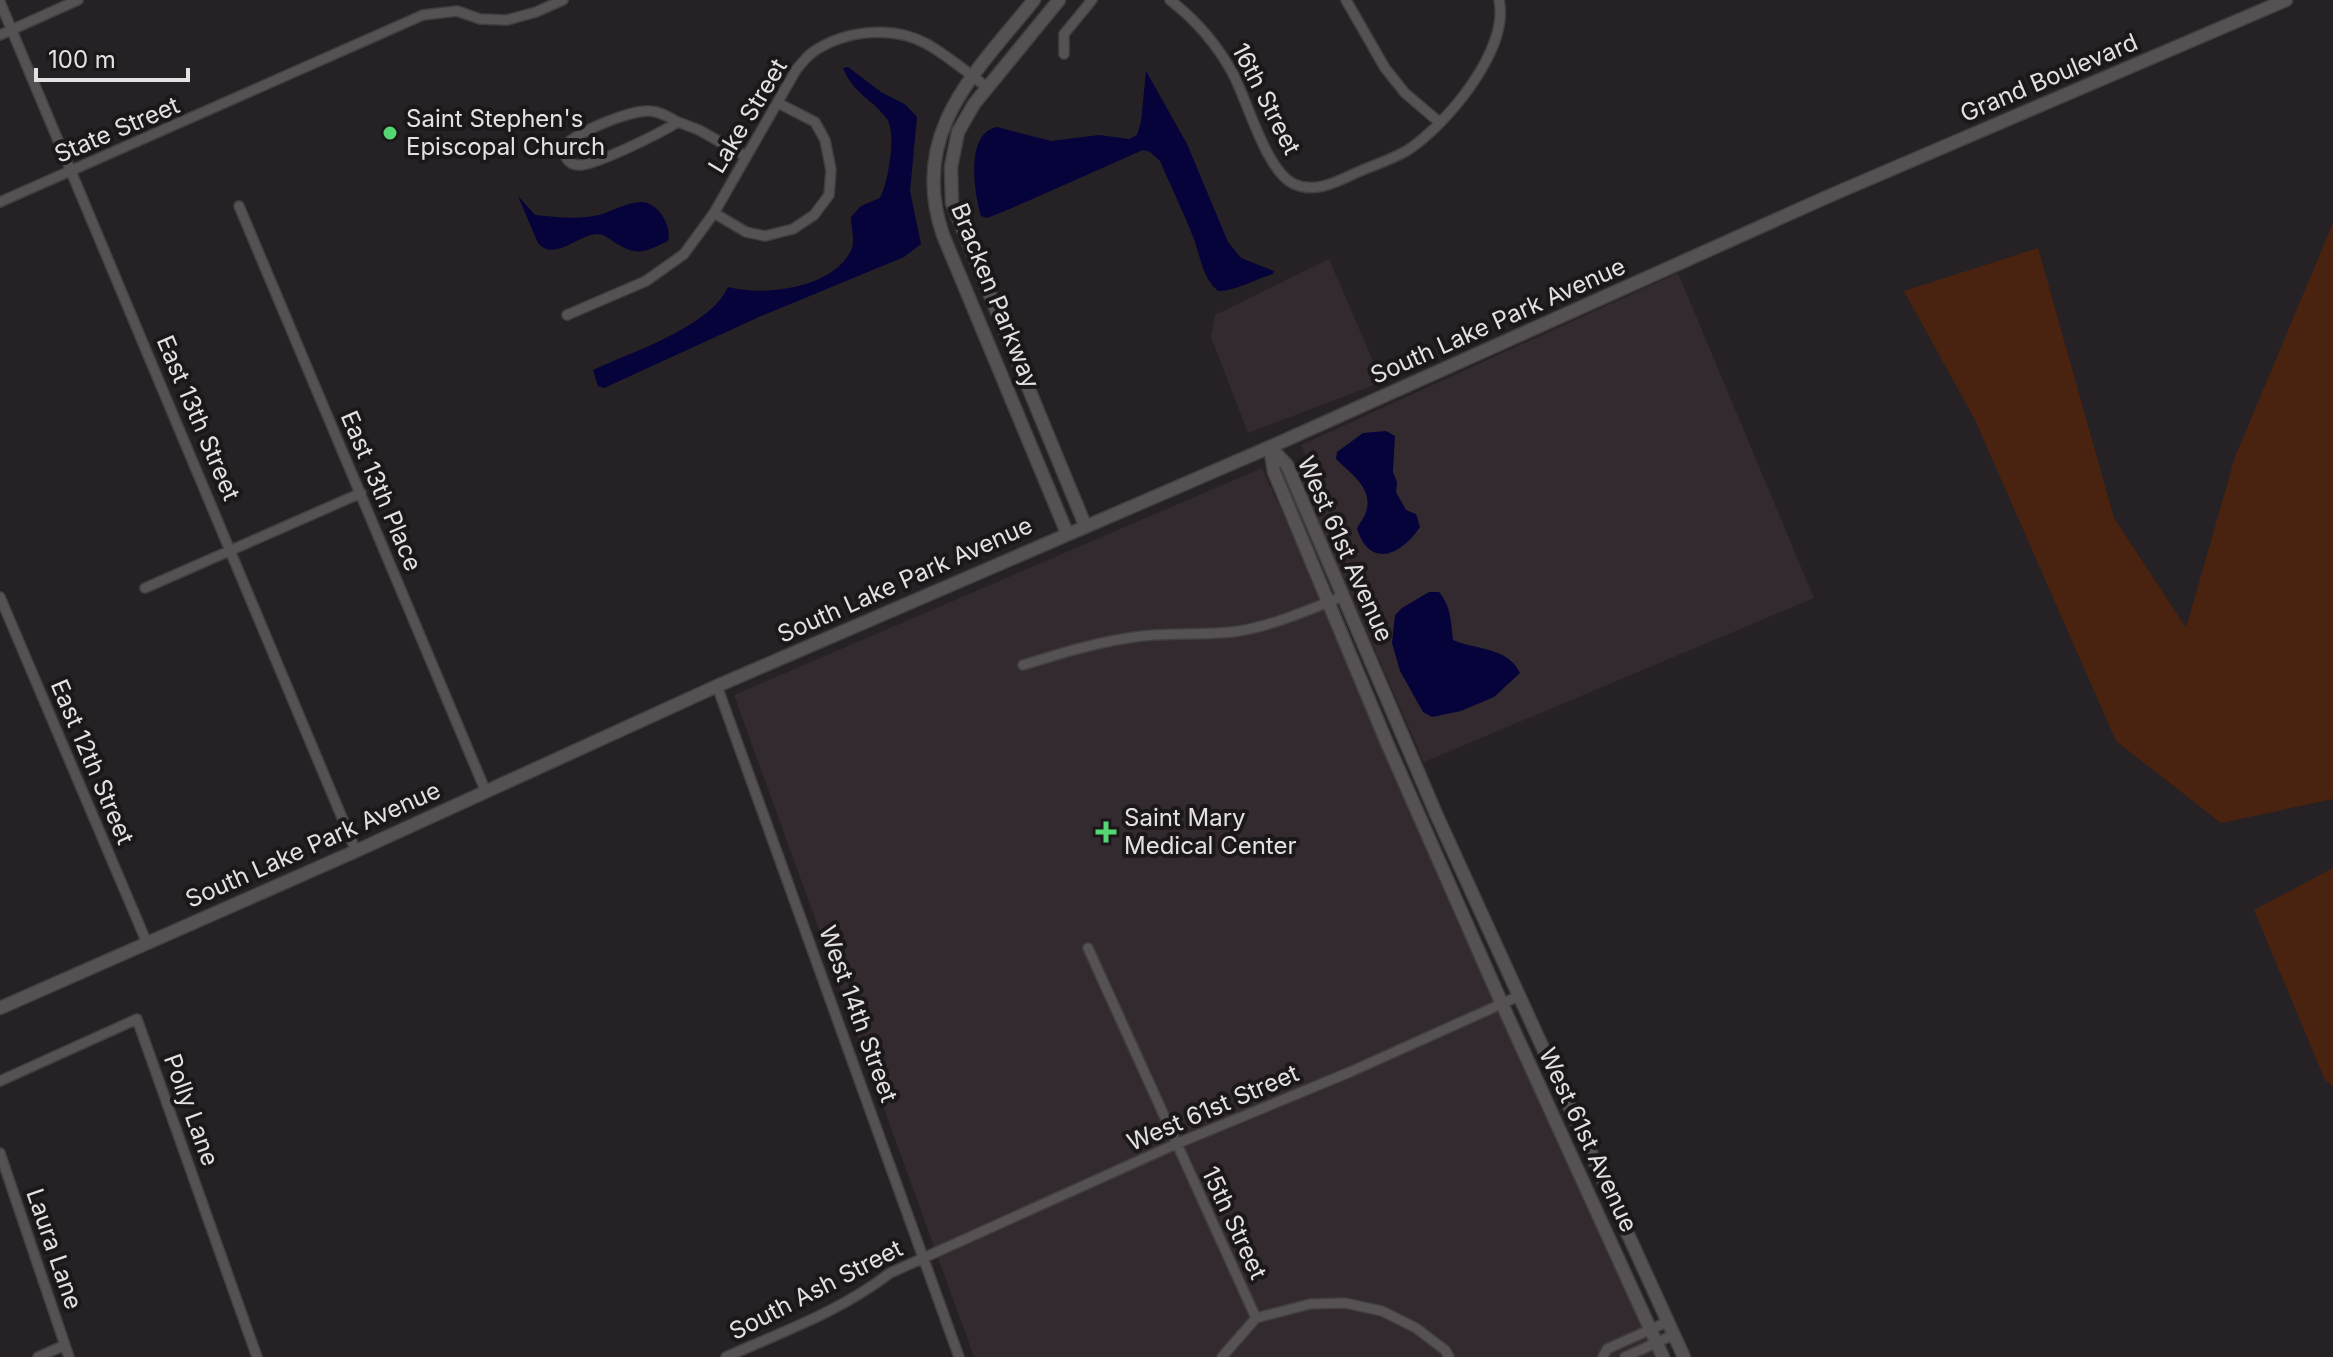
<svg xmlns="http://www.w3.org/2000/svg" width="2333" height="1357" font-family="Inter,sans-serif">
  <style>
    .built { fill: #332a30 }
    .green { fill: #49230f }
    .water { fill: #06023a }
    .lines { fill: none; stroke-linecap: round; stroke-linejoin: round }
    .street-casing { stroke: #413e40; stroke-width: 12 }
    .secondary-casing { stroke: #413e40; stroke-width: 15 }
    .street { stroke: #565254; stroke-width: 9 }
    .secondary { stroke: #565254; stroke-width: 12 }
    .poi-dot { fill: #54d672; stroke: #1c181a; stroke-width: 3 }
    .labels { text-anchor: middle; stroke-width: 8; stroke-linejoin: round; paint-order: stroke }
    .street-label { font-size: 24px; fill: #e4e1e3; stroke: #1c181a }
    .poi-label { font-size: 24px; fill: #e4e1e3; stroke: #1c181a; text-anchor: start }
  </style>
  <rect width="100%" height="100%" fill="#252124"/>
  <path class="built" d="M1329,259L1382,382L1248,433L1211,337L1215,315Z
    M1678,273L1814,598L1424,762L1295,467L1309,462L1301,445Z
    M1262,468L1667,1357H974L734,695Z"/>
  <path class="green" d="M2333,223V799L2221,823L2116,741L1975,420L1904,291L2038,248L2114,518L2186,628L2235,457Z
    M2333,868V1086L2325,1080L2254,910Z"/>
  <path class="water" d="M848,67L881,92L906,105L917,117L910,191L921,244L904,257L759,317L604,388L598,386L593,370C632,352 710,327 728,287C764,297 836,288 852,248C855,240 851,226 851,217L861,206L880,198C888,183 897,134 887,119C873,99 854,95 843,68Z
    M1146,71L1187,144L1228,242L1241,258L1274,271L1273,274C1255,279 1237,291 1218,291C1202,277 1201,258 1194,239C1184,213 1171,187 1160,161L1150,152L1143,150L1012,208L987,218L981,216C974,193 965,133 997,127L1051,141L1099,135L1129,139L1137,135L1141,122Z
    M518,196L535,215C557,217 578,220 599,215C612,211 630,201 643,202C659,204 672,226 668,241C644,252 638,257 614,242C608,238 604,234 597,234C577,235 555,262 538,243Z
    M1386,431L1395,436L1393,472L1397,482L1396,492L1406,510L1416,514L1420,527C1402,554 1371,570 1357,529C1359,523 1364,519 1366,512C1374,488 1350,473 1336,459L1337,452L1363,433Z
    M1429,592H1439C1451,606 1451,622 1453,640C1476,650 1508,647 1520,673L1494,697L1461,711L1432,717L1423,712L1400,671L1392,643L1395,615L1402,608Z"/>
  <g class="lines">
    <defs>
      <path id="street" d="M1170,0C1197,21 1217,44 1233,74C1248,102 1266,171 1294,184C1316,194 1338,181 1358,172C1374,165 1393,159 1408,150C1447,124 1510,49 1499,0
        M1346,0L1385,68L1405,93L1439,122
        M0,2L356,851
        M0,35L78,0
        M1064,54V34L1092,0
        M678,122C668,117 660,111 649,111C631,110 571,133 563,149C565,158 569,165 579,165C595,166 662,132 678,122L699,130L745,156
        M0,202L423,15L457,11L480,19L507,20L536,12L563,0
        M239,206L486,792
        M714,213L746,232L765,236L793,229L814,215L829,195L831,170L825,140L815,122L778,103
        M567,315L646,281L684,254L714,213L796,70C801,64 807,56 813,52C845,30 893,25 927,44C948,56 968,73 988,88
        M145,588L361,493
        M0,597L147,943
        M1023,665C1062,653 1100,641 1142,636C1174,632 1207,636 1239,631C1275,625 1310,609 1344,596
        M717,686L959,1357
        M1088,948L1256,1318
        M0,1081L137,1019L257,1357
        M0,1153L69,1357
        M38,1357L65,1345
        M726,1357C782,1332 841,1311 890,1273L1176,1144L1350,1072L1519,996
        M1222,1357L1256,1318L1310,1304L1345,1303L1382,1311L1416,1328L1445,1350L1449,1357
        M1603,1357L1607,1349L1667,1322
        M1625,1357L1673,1335"/>
      <path id="secondary" d="M1034,0C975,73 908,133 943,235L1067,533
        M1059,0L974,104L958,132L951,167L952,203L1085,525
        M1270,447L1287,465L1437,816L1684,1357
        M1270,447L1274,472L1387,743L1502,1004L1663,1357
        M0,1008L356,851L717,686L1270,447L1829,196L2286,0"/>
    </defs>
    <use href="#street" class="street-casing"/>
    <use href="#secondary" class="secondary-casing"/>
    <use href="#street" class="street"/>
    <use href="#secondary" class="secondary"/>
  </g>
  <g class="poi-dot">
    <circle cx="390" cy="133" r="8"/>
    <path d="M1102 820h8v8h8v8h-8v8h-8v-8h-8v-8h8z"/>
  </g>
  <g class="labels">
    <g class="street-label">
      <text transform="translate(2049 78) rotate(-23)" y="8">Grand Boulevard</text>
      <text transform="translate(1266 99) rotate(63)" y="8">16th Street</text>
      <text transform="translate(748 116) rotate(-59)" y="8">Lake Street</text>
      <text transform="translate(117 130) rotate(-23)" y="8">State Street</text>
      <text transform="translate(995 296) rotate(68)" y="8">Bracken Parkway</text>
      <text transform="translate(1498 321) rotate(-24)" y="8">South Lake Park Avenue</text>
      <text transform="translate(198 418) rotate(67)" y="8">East 13th Street</text>
      <text transform="translate(381 491) rotate(67)" y="8">East 13th Place</text>
      <text transform="translate(1345 549) rotate(66)" y="8">West 61st Avenue</text>
      <text transform="translate(905 580) rotate(-24)" y="8">South Lake Park Avenue</text>
      <text transform="translate(92 762) rotate(67)" y="8">East 12th Street</text>
      <text transform="translate(313 845) rotate(-24)" y="8">South Lake Park Avenue</text>
      <text transform="translate(858 1014) rotate(70)" y="8">West 14th Street</text>
      <text transform="translate(1213 1108) rotate(-23)" y="8">West 61st Street</text>
      <text transform="translate(191 1110) rotate(70)" y="8">Polly Lane</text>
      <text transform="translate(1588 1140) rotate(65)" y="8">West 61st Avenue</text>
      <text transform="translate(1234 1223) rotate(65)" y="8">15th Street</text>
      <text transform="translate(54 1249) rotate(71)" y="8">Laura Lane</text>
      <text transform="translate(816 1290) rotate(-27)" y="8">South Ash Street</text>
    </g>
    <g class="poi-label">
      <text x="406" y="127">Saint Stephen's<tspan x="406" dy="28">Episcopal Church</tspan></text>
      <text x="1124" y="826">Saint Mary<tspan x="1124" dy="28">Medical Center</tspan></text>
    </g>
  </g>
  <path d="M36 68v12h152v-12" fill="none" stroke="#e4e1e3" stroke-width="4"/>
  <text x="48" y="68" font-size="24" fill="#e4e1e3" stroke="#1c181a" stroke-width="6" paint-order="stroke">100 m</text>
</svg>
